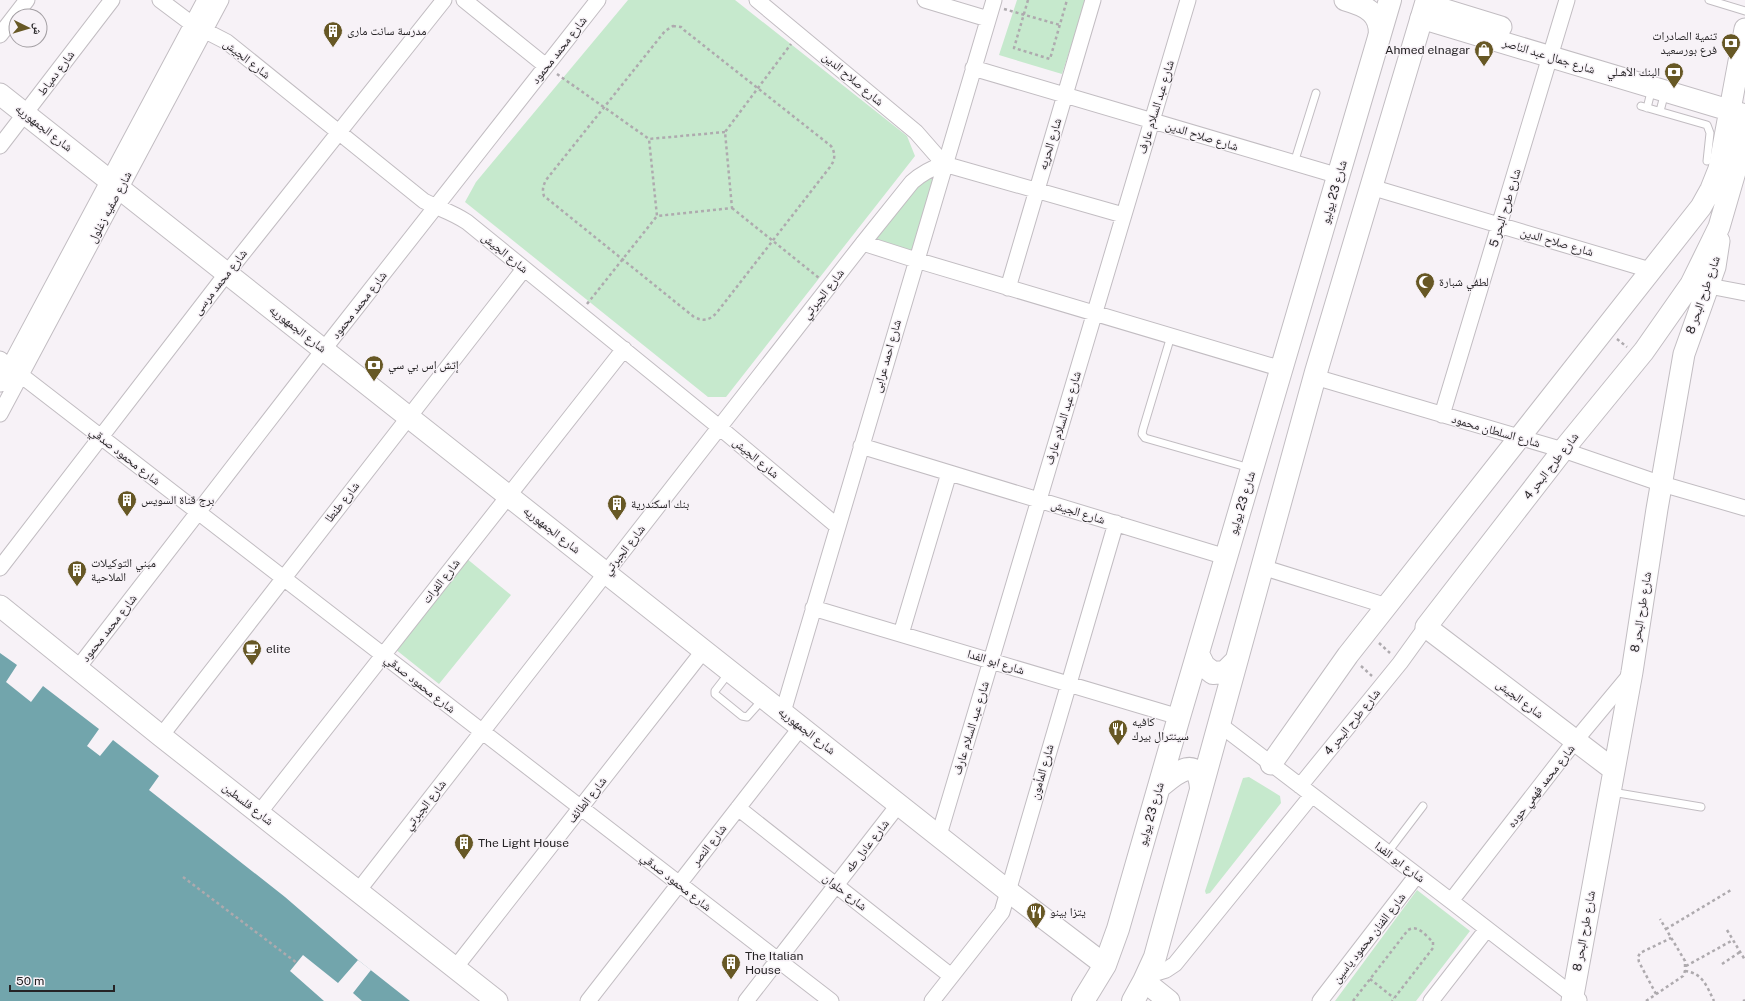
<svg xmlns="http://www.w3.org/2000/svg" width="1745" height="1001" font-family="'Public Sans','Noto Naskh Arabic',sans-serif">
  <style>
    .green { fill: #c6e9cd }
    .water { fill: #72a5ac }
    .pier { fill: #f7f2f7 }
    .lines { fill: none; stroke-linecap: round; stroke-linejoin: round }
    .lane-casing { stroke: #c2bdc2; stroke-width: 9 }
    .street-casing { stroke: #c2bdc2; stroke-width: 17 }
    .secondary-casing { stroke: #c2bdc2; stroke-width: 23 }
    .primary-casing { stroke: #c2bdc2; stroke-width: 24 }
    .path { stroke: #aeaaae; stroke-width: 2.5; stroke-dasharray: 3 3; stroke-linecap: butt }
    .lane { stroke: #fff; stroke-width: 7 }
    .street { stroke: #fff; stroke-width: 15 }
    .secondary { stroke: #fff; stroke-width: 21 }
    .primary { stroke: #fff; stroke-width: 22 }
    .labels { text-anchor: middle; stroke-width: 3; stroke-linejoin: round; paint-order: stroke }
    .poi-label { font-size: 12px; fill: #252325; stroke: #f7f2f7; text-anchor: start }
    .street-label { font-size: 12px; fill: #252325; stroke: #f7f2f7 }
  </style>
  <rect width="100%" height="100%" fill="#f7f2f7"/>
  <path class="green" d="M628,0H735L907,136L915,156L726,397H708L465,202L476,182Z
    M1017,0H1086L1062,74L999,55Z
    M925,174L937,177L912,255L869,241Z
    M466,558L511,595L439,684L395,649Z
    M1249,777L1280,796L1281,803L1210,893L1206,894L1205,891L1243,778Z
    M1417,890L1470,931L1416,1001H1335Z"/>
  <path class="water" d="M0,653L17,665L6,682L31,702L43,686L99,729L87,746L100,756L113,740L159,776L149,790L285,897L358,960L410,1001H0Z"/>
  <path class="pier" d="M303,955L338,983L358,960L371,970L353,993L362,1001H324L290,971Z"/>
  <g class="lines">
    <defs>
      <path id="lane" d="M1709,0L1745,11
        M1641,106L1707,125L1710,133L1707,161
        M1647,108L1652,88
        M1660,111L1665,92
        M1294,163L1316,93
        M1171,336L1143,429L1142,434L1145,438L1250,468
        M729,673L715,691V694L742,716L747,717L763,699
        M1612,792L1701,807
        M1388,852L1423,806"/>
      <path id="street" d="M160,0L192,24L227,42L424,201C440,209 452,212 467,222L719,427L837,526
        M464,0L546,66
        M757,0L916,132L944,164
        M925,0L988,19
        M0,35L27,0
        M973,68L1339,176
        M0,146L112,0
        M944,164L1123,215
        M1371,187L1650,270
        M863,243L916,260L1282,369
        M1709,286L1745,293
        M1008,288L1093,0
        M0,359L831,1001
        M1315,377L1563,450L1662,484L1745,508
        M0,384L205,0
        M0,414L221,0
        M1442,415L1567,0
        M861,446L1226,557
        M1262,567L1387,606
        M0,568L227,273L444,0
        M813,608L1179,717
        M901,634L949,473
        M77,669L324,349L598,0
        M783,712L994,0
        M1219,724L1451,901L1579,1000
        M161,736L524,269
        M1300,786L1400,663L1426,627
        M738,808L951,976
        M259,813L624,349
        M939,835L1188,0
        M358,891L863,243L912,182C922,173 932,168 944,164
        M1451,901L1575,741L1630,675
        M455,968L704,650
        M1146,976L1166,970L1175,964L1312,795
        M588,1001L801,727
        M746,1001L899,804
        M932,1001L1002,912L1116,523
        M1320,1001L1417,875
        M1431,1001L1487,929"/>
      <path id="secondary" d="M1345,0C1366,6 1382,13 1379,38
        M1426,4L1501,27
        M1421,18L1745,115
        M0,94L1008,891L1105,965
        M0,606L161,736L497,1001
        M1271,764L1348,655L1701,207L1711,189L1719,169L1745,29
        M1614,770L1426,627L1563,450L1644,351L1691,284L1719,227L1735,172L1745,118
        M1144,981L1169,1001
        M1572,1001L1632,672L1657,509L1684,354L1715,267L1719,241"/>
      <path id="primary" d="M1198,654L1204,666L1213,673L1225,672L1236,661
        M1159,787C1173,776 1198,752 1201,788
        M1083,1001L1105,965L1118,929L1179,717L1390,0
        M1133,1001L1144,981L1155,957L1316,372L1427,0"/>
    </defs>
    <use href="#lane" class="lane-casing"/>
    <use href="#street" class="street-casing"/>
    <use href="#secondary" class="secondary-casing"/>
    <use href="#primary" class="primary-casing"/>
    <path class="path" d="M1028,0L1014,48L1050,59L1067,0
      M1004,9L1060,25
      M673,26L681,27L684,30L831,146C836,154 835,160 830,167L718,311C711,320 704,322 694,317L544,196C542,190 543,186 546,180L665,31Z
      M557,74L649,139
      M725,132L649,139L657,216L732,208L725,132L791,44
      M732,208L819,278
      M587,304L657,216
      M1617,339L1627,347
      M1379,643L1390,653
      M1361,666L1372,676
      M183,877L297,963
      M1666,929L1731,890
      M1727,930L1745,960
      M1722,964L1740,952
      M1686,966L1733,940
      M1685,971C1703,973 1707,987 1714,1001
      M1370,979L1394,998
      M1656,994L1639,962L1638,957L1640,953L1671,938
      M1353,1001L1408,930C1418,924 1426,936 1433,942V948L1392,1001
      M1646,1001L1683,976L1685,971V961L1660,919
      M1743,1001L1745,1000"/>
    <use href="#lane" class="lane"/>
    <use href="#street" class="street"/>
    <use href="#secondary" class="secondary"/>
    <use href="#primary" class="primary"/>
  </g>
  <defs>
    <symbol id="building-pin" viewBox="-11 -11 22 30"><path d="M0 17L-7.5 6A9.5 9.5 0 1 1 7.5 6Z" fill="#675825" stroke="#f7f2f7"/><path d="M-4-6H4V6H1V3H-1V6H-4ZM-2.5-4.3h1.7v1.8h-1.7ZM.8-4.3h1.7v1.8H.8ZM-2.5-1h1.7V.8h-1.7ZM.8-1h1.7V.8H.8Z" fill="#fff"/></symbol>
    <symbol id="bank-pin" viewBox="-11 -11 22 30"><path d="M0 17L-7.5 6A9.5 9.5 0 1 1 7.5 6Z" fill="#675825" stroke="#f7f2f7"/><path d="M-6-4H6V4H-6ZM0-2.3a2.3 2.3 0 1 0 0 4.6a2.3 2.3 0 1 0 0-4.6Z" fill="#fff"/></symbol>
    <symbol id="shop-pin" viewBox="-11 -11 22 30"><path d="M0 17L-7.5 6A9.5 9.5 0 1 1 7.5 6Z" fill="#675825" stroke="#f7f2f7"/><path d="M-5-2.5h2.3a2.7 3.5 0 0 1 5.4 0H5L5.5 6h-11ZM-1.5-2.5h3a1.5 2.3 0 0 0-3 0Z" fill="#fff"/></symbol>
    <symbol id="mosque-pin" viewBox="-11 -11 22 30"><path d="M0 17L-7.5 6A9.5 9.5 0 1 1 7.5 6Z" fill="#675825" stroke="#f7f2f7"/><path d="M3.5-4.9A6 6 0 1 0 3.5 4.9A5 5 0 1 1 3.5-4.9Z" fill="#fff"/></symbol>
    <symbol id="cafe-pin" viewBox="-11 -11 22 30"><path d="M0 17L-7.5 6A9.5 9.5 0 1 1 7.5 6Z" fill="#675825" stroke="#f7f2f7"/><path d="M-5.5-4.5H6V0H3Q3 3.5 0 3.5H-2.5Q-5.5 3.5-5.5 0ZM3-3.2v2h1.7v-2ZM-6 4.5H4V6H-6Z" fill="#fff"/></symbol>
    <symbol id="restaurant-pin" viewBox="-11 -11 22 30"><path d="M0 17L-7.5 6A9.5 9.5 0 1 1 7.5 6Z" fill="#675825" stroke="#f7f2f7"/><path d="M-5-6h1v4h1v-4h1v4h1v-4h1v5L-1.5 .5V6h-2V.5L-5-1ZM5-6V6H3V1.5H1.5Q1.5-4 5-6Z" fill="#fff"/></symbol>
  </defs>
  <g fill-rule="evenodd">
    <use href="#building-pin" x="322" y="20" width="22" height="30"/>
    <use href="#bank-pin" x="1720" y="32" width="22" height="30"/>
    <use href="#shop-pin" x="1473" y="39" width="22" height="30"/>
    <use href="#bank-pin" x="1663" y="61" width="22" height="30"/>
    <use href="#mosque-pin" x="1414" y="271" width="22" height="30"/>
    <use href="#bank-pin" x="363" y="354" width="22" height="30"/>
    <use href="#building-pin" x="116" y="489" width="22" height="30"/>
    <use href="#building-pin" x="606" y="493" width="22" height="30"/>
    <use href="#building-pin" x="66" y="559" width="22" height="30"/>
    <use href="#cafe-pin" x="241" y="638" width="22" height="30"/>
    <use href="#restaurant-pin" x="1107" y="718" width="22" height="30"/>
    <use href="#building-pin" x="453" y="832" width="22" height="30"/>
    <use href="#restaurant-pin" x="1025" y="901" width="22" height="30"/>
    <use href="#building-pin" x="720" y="952" width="22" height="30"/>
  </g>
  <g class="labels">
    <g class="poi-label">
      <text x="347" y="35">مدرسة سانت مارى</text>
      <text x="1717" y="40" text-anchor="end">تنمية الصادرات<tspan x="1717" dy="14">فرع بورسعيد</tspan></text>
      <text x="1470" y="54" text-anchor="end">Ahmed elnagar</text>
      <text x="1660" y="76" text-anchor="end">البنك الأهـلي</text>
      <text x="1439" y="286">لطفي شبارة</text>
      <text x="388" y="369">إتش إس بي سي</text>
      <text x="141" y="504">برج قناة السويس</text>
      <text x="631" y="508">بنك اسكندرية</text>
      <text x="91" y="567">مبني التوكيلات<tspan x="91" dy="14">الملاحية</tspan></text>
      <text x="266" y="653">elite</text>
      <text x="1132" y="726">كافيه<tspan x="1132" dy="14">سينترال بيرك</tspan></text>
      <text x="478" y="847">The Light House</text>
      <text x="1050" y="916">يتزا بينو</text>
      <text x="745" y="960">The Italian<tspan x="745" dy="14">House</tspan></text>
    </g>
    <g class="street-label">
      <text transform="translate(559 50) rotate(-52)" y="4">شارع محمد محمود</text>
      <text transform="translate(1549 56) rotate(17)" y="4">شارع جمال عبد الناصر</text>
      <text transform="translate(247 59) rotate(38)" y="4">شارع الجيش</text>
      <text transform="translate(56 73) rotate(-53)" y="4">شارع دمياط</text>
      <text transform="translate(853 79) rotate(40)" y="4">شارع صلاح الدين</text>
      <text transform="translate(1156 107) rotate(-73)" y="4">شارع عبد السلام عارف</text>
      <text transform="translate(44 128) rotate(38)" y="4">شارع الجمهوريه</text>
      <text transform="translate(1202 136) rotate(17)" y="4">شارع صلاح الدين</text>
      <text transform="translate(1050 144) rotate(-73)" y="4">شارع الحريه</text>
      <text transform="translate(1334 192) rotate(-74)" y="4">شارع 23 يوليو</text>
      <text transform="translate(110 207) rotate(-62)" y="4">شارع صفيه زغلول</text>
      <text transform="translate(1505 208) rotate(-73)" y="4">شارع طرح البحر 5</text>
      <text transform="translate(1557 242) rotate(16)" y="4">شارع صلاح الدين</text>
      <text transform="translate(505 253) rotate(39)" y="4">شارع الجيش</text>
      <text transform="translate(220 282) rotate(-52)" y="4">شارع محمد مرسى</text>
      <text transform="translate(823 294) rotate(-52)" y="4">شارع الجبرتي</text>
      <text transform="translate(1703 295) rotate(-71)" y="4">شارع طرح البحر 8</text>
      <text transform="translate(359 305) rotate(-52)" y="4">شارع محمد محمود</text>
      <text transform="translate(298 329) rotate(38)" y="4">شارع الجمهوريه</text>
      <text transform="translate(887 356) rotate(-74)" y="4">شارع احمد عرابى</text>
      <text transform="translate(1063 418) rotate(-73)" y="4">شارع عبد السلام عارف</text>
      <text transform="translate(1496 431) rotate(16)" y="4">شارع السلطان محمود</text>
      <text transform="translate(125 456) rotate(38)" y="4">شارع محمود صدقي</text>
      <text transform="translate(756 458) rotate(40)" y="4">شارع الجيش</text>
      <text transform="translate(1551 466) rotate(-52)" y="4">شارع طرح البحر 4</text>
      <text transform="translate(342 502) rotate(-52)" y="4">شارع طنطا</text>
      <text transform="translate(1242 503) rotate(-73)" y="4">شارع 23 يوليو</text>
      <text transform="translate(1078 512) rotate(17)" y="4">شارع الجيش</text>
      <text transform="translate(552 530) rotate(38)" y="4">شارع الجمهوريه</text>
      <text transform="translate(624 550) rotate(-52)" y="4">شارع الجبرتي</text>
      <text transform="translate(441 581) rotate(-52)" y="4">شارع الفرات</text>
      <text transform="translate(1641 612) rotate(-81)" y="4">شارع طرح البحر 8</text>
      <text transform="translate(109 628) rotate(-52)" y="4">شارع محمد محمود</text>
      <text transform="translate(996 662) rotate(17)" y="4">شارع ابو الفدا</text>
      <text transform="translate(420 684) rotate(38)" y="4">شارع محمود صدقي</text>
      <text transform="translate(1520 699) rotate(37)" y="4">شارع الجيش</text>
      <text transform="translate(1352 722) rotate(-51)" y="4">شارع طرح البحر 4</text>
      <text transform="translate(971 728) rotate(-73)" y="4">شارع عبد السلام عارف</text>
      <text transform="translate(807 731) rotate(38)" y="4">شارع الجمهوريه</text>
      <text transform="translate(1042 772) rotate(-74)" y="4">شارع المأمون</text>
      <text transform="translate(1541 786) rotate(-52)" y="4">شارع محمد فهمي حوده</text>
      <text transform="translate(587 800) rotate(-52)" y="4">شارع الطائف</text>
      <text transform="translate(248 804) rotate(38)" y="4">شارع فلسطين</text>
      <text transform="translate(425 805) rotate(-52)" y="4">شارع الجبرتي</text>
      <text transform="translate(1151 814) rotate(-74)" y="4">شارع 23 يوليو</text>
      <text transform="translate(709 845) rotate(-52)" y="4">شارع النصر</text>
      <text transform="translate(867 846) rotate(-52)" y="4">شارع عادل طه</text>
      <text transform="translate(1400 862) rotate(37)" y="4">شارع ابو الفدا</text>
      <text transform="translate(676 882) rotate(38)" y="4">شارع محمود صدقي</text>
      <text transform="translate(845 892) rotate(38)" y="4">شارع حلوان</text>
      <text transform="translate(1584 931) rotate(-80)" y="4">شارع طرح البحر 8</text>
      <text transform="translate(1369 938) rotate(-52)" y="4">شارع الفنان محمود ياسين</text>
    </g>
  </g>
  <g transform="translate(28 28) rotate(95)"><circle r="19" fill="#f7f2f7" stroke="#a39fa3"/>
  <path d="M0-3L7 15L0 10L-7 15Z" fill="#675825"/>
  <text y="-6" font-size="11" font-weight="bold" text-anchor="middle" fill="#252325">ش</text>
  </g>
  <path d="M10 985v6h104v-6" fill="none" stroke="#252325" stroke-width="2"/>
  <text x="16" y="985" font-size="12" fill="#252325" stroke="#f7f2f7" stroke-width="3" paint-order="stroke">50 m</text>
</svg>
